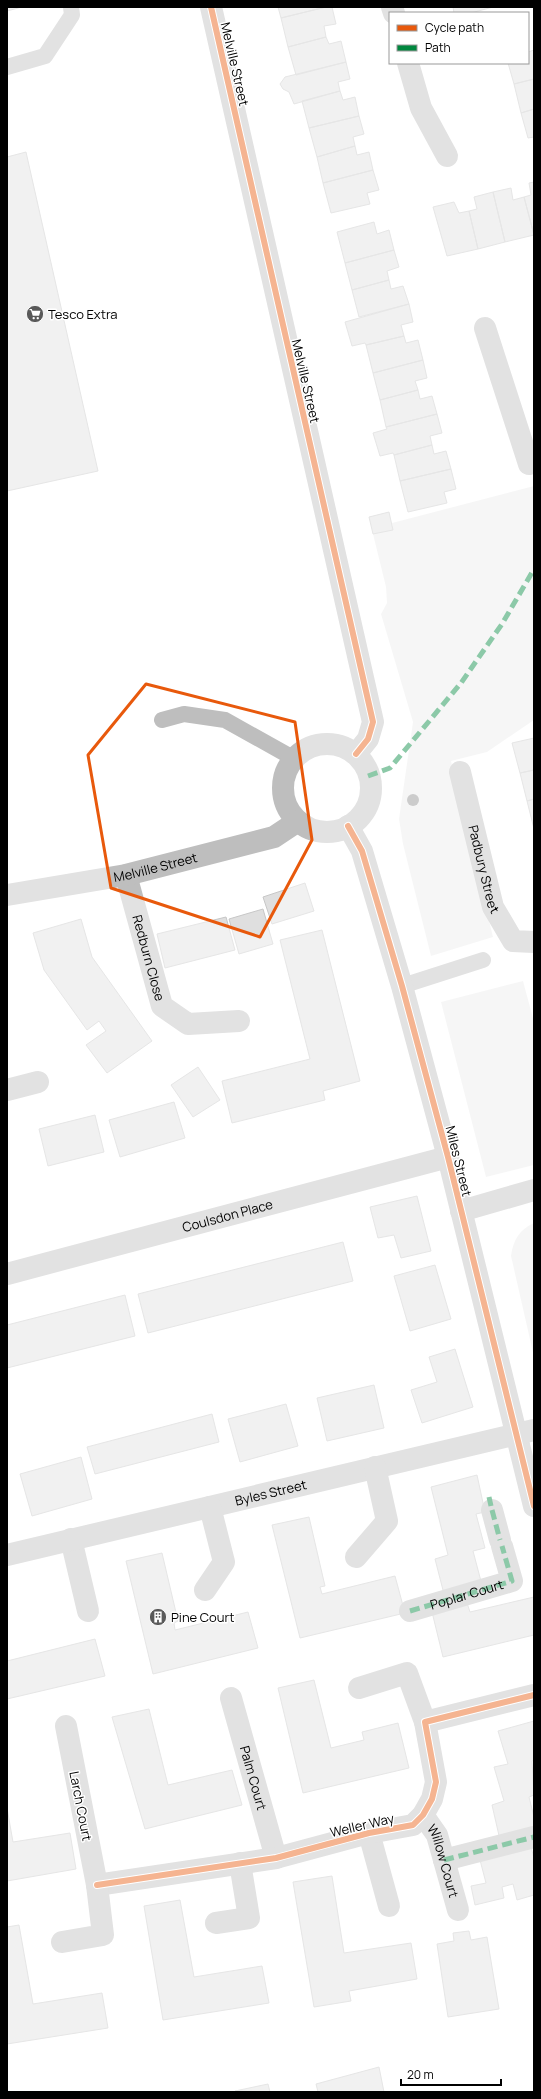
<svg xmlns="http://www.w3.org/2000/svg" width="541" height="2099" font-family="Manrope,sans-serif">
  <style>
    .green { fill: #ececec }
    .building { fill: #dfdfdf; stroke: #c7c7c7 }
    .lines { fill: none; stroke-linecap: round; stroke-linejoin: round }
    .lane { stroke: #bebebe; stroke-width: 16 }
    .street { stroke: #bebebe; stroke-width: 22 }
    .quiet { stroke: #00873e; stroke-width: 5; stroke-dasharray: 10 5; stroke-linecap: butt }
    .cycleway-casing { stroke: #fff; stroke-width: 8 }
    .cycleway { stroke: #e8590c; stroke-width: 6 }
    .tree { fill: #8f8f8f }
    .marked { fill: none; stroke: #e8590c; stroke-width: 3; stroke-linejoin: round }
    .labels { text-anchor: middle; stroke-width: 3; stroke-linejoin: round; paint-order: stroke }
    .street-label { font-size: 13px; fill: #000; stroke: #fff }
    .poi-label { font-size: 13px; fill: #000; stroke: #fff; text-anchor: start }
  </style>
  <rect width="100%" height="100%" fill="#fff"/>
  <path class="green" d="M534,486V720L487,752L451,761L493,937L431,956L403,844L399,819L413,722L381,614L387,603L386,587L373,534L393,530L392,523Z
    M523,981L534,1022V1165L486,1177L441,1002Z
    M534,1223V1357L511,1256C513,1240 520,1229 534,1223Z"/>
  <path class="building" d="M7,7H22L7,11Z
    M278,7H326L281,18Z
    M326,7H332L336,24L324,26L326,37L288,47L281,18Z
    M453,7H493L471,13H454Z
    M326,37L329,44L341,41L346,62L296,75L288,47Z
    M534,50V79L514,84L508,63H528V52Z
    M346,62L350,79L338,82L340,91L294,104L289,92L283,89L280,84L285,77Z
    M534,79V109L521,113L514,84Z
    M340,91L343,100L355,97L359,116L309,128L302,101Z
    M534,109V137L528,138L521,113Z
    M359,116L364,134L353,137L355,146L317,157L309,128Z
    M355,146L357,155L369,152L373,170L323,183L317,157Z
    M26,152L98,471L7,491V157Z
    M373,170L379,190L367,193L370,204L331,213L323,183Z
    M534,182V235L524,197L531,195L529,183Z
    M511,188L513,200L524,197L534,235L505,242L493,192Z
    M493,192L505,242L478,249L469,211L477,209L474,197Z
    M454,202L459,213L469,211L478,249L447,256L433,207Z
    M374,222L377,234L389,230L394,250L345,263L337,232Z
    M394,250L399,267L387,271L389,280L352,290L345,263Z
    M389,280L391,289L403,286L409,304L359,317L352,290Z
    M409,304L413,322L401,325L404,336L366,345L365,343L352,346L345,322Z
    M404,336L406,343L418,340L423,360L373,373L366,345Z
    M423,360L427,378L415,381L418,390L380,400L373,373Z
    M418,390L420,399L432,396L437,414L386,427L380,400Z
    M437,414L442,433L430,436L432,445L394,455L393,453L380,456L373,433L387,429L386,427Z
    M432,445L434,454L446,451L451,469L400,481L394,455Z
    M451,469L456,489L444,492L447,503L408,512L400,481Z
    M389,512L393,530L373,534L369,517Z
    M534,738V770L520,773L512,743Z
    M534,770V799L527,801L520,773Z
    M534,799V829L527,801Z
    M305,883L314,911L272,924L263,897Z
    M263,909L273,944L239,954L229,919Z
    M226,917L235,950L165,968L157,934Z
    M81,919L92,957L152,1041L107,1073L86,1045L106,1031L99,1021L87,1030L44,970L33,933Z
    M322,930L360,1081L323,1091L325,1100L232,1123L222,1081L310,1059L280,940Z
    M198,1067L220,1100L193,1117L171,1085Z
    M174,1102L185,1138L120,1157L109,1120Z
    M95,1115L104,1152L48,1166L39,1129Z
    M417,1196L431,1251L401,1258L394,1235L378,1238L370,1207Z
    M343,1242L353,1281L148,1333L138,1294Z
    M435,1265L451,1319L410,1331L394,1276Z
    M125,1295L135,1336L7,1368V1325Z
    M455,1349L473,1407L422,1423L411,1390L437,1382L429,1357Z
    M374,1385L384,1428L327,1441L317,1398Z
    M286,1404L298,1446L240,1462L228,1419Z
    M212,1414L219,1442L95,1474L87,1447Z
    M81,1457L92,1499L32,1516L20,1474Z
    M477,1475L485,1512L476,1514L485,1548L473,1551L482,1585L444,1594L435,1559L448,1555L431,1487Z
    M309,1517L325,1586L320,1587L322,1594L395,1576L405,1613L300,1638L272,1525Z
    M162,1553L178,1621L174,1623L175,1630L248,1612L258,1648L153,1674L126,1561Z
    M534,1597V1635L443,1657L432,1612L467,1603L470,1612Z
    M95,1639L105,1676L7,1699V1661Z
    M314,1680L331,1748L364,1740L362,1732L398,1723L409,1768L303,1793L278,1688Z
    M149,1709L168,1785L232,1770L242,1805L145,1829L112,1717Z
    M534,1721V1760L532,1761L534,1795L529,1797L534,1817V1831L500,1840L492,1805L504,1801L494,1767L508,1764L498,1731Z
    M7,1808L13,1842L70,1833L76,1869L7,1881Z
    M531,1847L534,1858V1895L517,1900L513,1884L502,1887L504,1898L475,1905L471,1886L486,1883L480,1860Z
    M332,1876L344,1953L411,1943L417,1979L349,1991L351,2001L314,2007L293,1882Z
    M180,1900L194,1977L262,1966L269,2003L163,2020L144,1906Z
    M19,1925L33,2004L102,1993L108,2028L7,2044V1927Z
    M469,1931L471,1940L487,1937L499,2009L448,2017L437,1944L454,1941L453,1933Z
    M379,2067L384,2092H318L316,2084Z
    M268,2084L270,2092L235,2091Z"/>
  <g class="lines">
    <path class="lane" d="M7,67L45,56L72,15L71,7
      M162,720L184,714L225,720L293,758
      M402,986L483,960"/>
    <g class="street">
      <path d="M211,7L373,722L368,739L356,754"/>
      <path d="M392,7L394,13"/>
      <path d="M408,63L421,108L447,156"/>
      <path d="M485,328L529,464L534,461"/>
      <circle cx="327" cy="788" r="44"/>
      <path id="s1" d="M460,772L493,907L513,941L534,942"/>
      <path d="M348,826L362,851L402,986L448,1157L534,1506"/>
      <path id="s2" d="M126,875L162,1006L188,1024L239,1021"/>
      <path id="s3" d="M7,895L126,875L274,837L298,821"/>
      <path d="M7,1090L38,1082"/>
      <path d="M461,1211L534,1190"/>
      <path id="s4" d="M7,1274L448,1157"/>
      <path d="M492,1510L500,1540"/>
      <path d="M71,1539L88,1611"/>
      <path id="s5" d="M7,1555L534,1430"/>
      <path d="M356,1557L387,1521L375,1467"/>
      <path d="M205,1590L224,1562L210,1507"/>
      <path id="s6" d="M410,1611L512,1581L502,1546"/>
      <path d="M359,1688L407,1673L425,1722"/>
      <path id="s7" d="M231,1698L276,1858"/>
      <path id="s8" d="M423,1815L437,1835L458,1910"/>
      <path d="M369,1833L389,1906"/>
      <path d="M444,1860L534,1837"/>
      <path d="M97,1885L276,1858L369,1833L413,1825L423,1815L432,1799L436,1782L425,1722L534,1695"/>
      <path d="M216,1923L249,1918L240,1863"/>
      <path d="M62,1942L103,1935L97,1885L66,1726"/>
    </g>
    <path class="quiet" d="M368,776L390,768L461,683L502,624L534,569
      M489,1497L491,1506
      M492,1510L500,1540
      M410,1611L512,1581L502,1546
      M444,1860L534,1837"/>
    <defs>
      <path id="cycleway" d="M211,7L373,722L368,739L356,754
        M348,826L362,851L402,986L448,1157L534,1506
        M97,1885L276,1858L369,1833L413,1825L423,1815L432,1799L436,1782L425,1722L534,1695"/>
    </defs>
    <use href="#cycleway" class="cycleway-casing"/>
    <use href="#cycleway" class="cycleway"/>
  </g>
  <circle class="tree" cx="413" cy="800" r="6"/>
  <path d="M0 0H541V2099H0ZM146,684L295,722L312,840L260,937L111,888L88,755Z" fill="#fff" fill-opacity=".55" fill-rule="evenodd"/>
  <path class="marked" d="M146,684L295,722L312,840L260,937L111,888L88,755Z"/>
  <defs>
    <symbol id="supermarket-disc" viewBox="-11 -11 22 22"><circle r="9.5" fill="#595959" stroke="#fff"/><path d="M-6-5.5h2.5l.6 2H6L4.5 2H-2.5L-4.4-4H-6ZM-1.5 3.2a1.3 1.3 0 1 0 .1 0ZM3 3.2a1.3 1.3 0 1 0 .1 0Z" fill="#fff"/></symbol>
    <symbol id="building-disc" viewBox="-11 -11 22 22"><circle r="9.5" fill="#595959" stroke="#fff"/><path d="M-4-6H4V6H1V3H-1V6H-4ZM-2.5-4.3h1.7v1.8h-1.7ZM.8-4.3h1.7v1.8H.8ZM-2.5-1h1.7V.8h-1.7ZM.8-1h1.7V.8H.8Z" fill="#fff"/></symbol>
  </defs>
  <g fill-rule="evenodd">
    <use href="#supermarket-disc" x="25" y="304" width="20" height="20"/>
    <use href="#building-disc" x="148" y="1607" width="20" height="20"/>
  </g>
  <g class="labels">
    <g class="street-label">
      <text transform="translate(235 64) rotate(77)" y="5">Melville Street</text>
      <text transform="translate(306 381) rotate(77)" y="5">Melville Street</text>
      <text dy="5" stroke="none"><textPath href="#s3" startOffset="151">Melville Street</textPath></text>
      <text dy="5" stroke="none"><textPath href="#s1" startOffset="100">Padbury Street</textPath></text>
      <text dy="5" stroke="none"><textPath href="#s2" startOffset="86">Redburn Close</textPath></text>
      <text transform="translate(459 1161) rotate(76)" y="5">Miles Street</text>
      <text dy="5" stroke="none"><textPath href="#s4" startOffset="228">Coulsdon Place</textPath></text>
      <text dy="5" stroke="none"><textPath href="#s5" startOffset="271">Byles Street</textPath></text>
      <text dy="5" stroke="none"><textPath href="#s6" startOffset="59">Poplar Court</textPath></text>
      <text dy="5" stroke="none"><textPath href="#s7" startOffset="83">Palm Court</textPath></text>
      <text transform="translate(81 1806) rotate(79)" y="5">Larch Court</text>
      <text transform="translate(362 1825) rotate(-13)" y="5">Weller Way</text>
      <text dy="5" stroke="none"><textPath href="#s8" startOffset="51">Willow Court</textPath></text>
    </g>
    <g class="poi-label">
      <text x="48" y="319">Tesco Extra</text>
      <text x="171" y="1622">Pine Court</text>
    </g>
  </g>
  <rect width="541" height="2099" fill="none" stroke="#000000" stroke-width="16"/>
  <rect x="389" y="12" width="140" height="52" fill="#ffffff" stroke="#999999"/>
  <rect x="397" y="25" width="20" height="6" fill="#e8590c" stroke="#999999"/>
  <text x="425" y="32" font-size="12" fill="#000000">Cycle path</text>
  <rect x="397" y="45" width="20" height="6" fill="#00873e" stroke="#999999"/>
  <text x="425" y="52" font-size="12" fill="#000000">Path</text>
  <path d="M401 2079v6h100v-6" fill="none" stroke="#000000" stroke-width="2"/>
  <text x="407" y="2079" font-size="12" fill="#000000" stroke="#ffffff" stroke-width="3" paint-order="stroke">20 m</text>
</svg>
